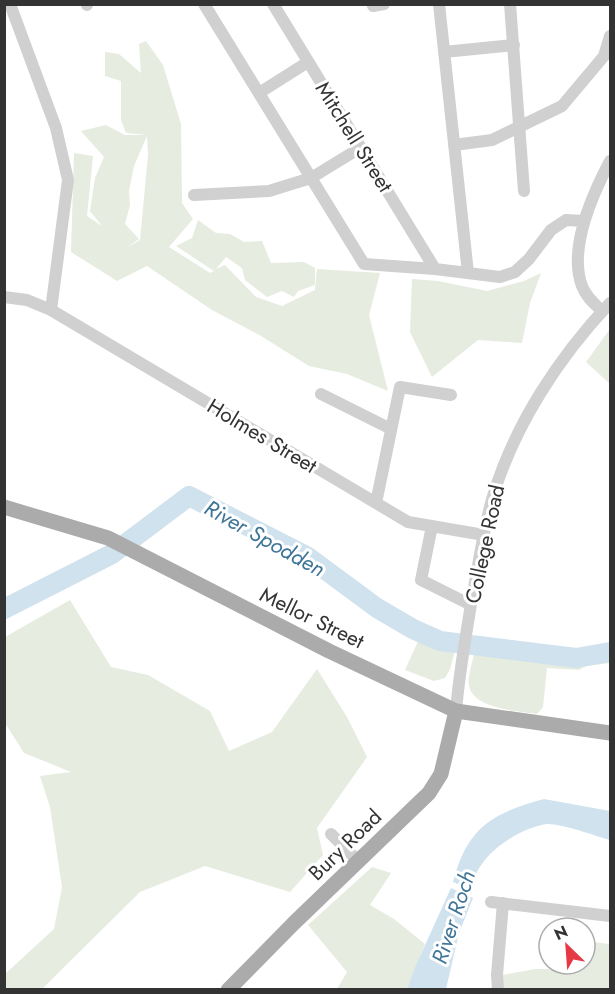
<svg xmlns="http://www.w3.org/2000/svg" width="615" height="994" font-family="Jost,sans-serif">
  <style>
    .green { fill: #e6ecdf; fill-rule: evenodd }
    .water { fill: #cfe2ee }
    .lines { fill: none; stroke-linecap: round; stroke-linejoin: round }
    .river { stroke: #cfe2ee; stroke-width: 20 }
    .minor { stroke: #d0d0d0; stroke-width: 12 }
    .major { stroke: #ababab; stroke-width: 15 }
    .labels { text-anchor: middle; stroke-width: 6; stroke-linejoin: round; paint-order: stroke }
    .street-label { font-size: 21px; fill: #333; stroke: #fff }
    .water-label { font-size: 22px; font-style: italic; fill: #3f7597; stroke: #fff }
  </style>
  <rect width="100%" height="100%" fill="#fff"/>
  <path class="green" d="M146,41L163,65L181,124L182,203L193,219L169,247L210,273L214,271L176,246L192,238L198,220L216,233L230,234L244,242L262,241L271,263L304,262L315,268V285L298,291L294,297L282,291L267,297L245,280L242,268L226,257L216,269L225,265L256,297L282,306L315,290L317,269L380,273L369,315L388,391L347,374L309,366L261,336L212,310L147,266L117,281L71,252L74,153L93,156L87,216L102,226L90,211L95,178L104,157L81,131L106,125L125,135H148L126,133L121,120V81L105,76V52L119,54L141,73L139,44ZM147,136L148,155L140,240L128,247L139,239L125,224L130,205L129,190L134,166Z
    M541,273L530,303L522,343L478,340L432,377L410,332L412,279L438,281L487,291L524,281Z
    M610,329V384L586,362Z
    M70,600L111,667L148,675L210,711L229,751L272,732L317,669L347,717L367,757L317,828L323,855L290,892L205,866L140,892L42,989H5V974L54,929L62,887L50,807L40,776L71,772L24,753L5,723V637Z
    M419,639L456,647L450,669L445,678L434,681L405,670Z
    M474,653L573,665L610,659V663L586,666L579,670L547,668L543,707L537,714C518,711 474,709 469,686C467,677 473,662 474,653Z
    M372,867L391,873L370,905L394,919L425,944L407,989H337L347,972L308,925Z
    M585,941L610,944V989H503L502,975L535,969H569V964H585Z"/>
  <path class="water" d="M544,799L610,811V840C596,836 560,823 547,824C517,828 471,859 473,891L453,882C467,828 492,813 544,799Z
    M451,888L473,898L459,933L446,989H407L416,965Z"/>
  <g class="lines">
    <path class="river" d="M4,609L112,554L189,496L308,557L377,608L413,629L440,641L576,658L610,652"/>
    <path class="minor" d="M10,4L56,128L68,180L51,310
      M204,4L364,264L435,269L500,277L515,272L529,259L551,230L566,220L584,221
      M273,4L435,269
      M439,4L468,273
      M510,4L524,191
      M87,5V4
      M373,6L384,4
      M444,52L514,45
      M259,93L308,62
      M454,145L492,140L562,106L604,56L610,36
      M194,195L269,191L311,178L360,148
      M4,297L27,300L51,310L408,522L484,535
      M602,311C595,304 586,297 582,286C568,249 593,193 610,161
      M321,394L391,429
      M376,503L400,387L451,395
      M432,526L421,580L471,605
      M456,711C459,673 466,636 472,598C479,564 483,529 493,496C515,424 559,357 610,303
      M331,834L359,862
      M491,902L610,916
      M498,990L497,975L503,903"/>
    <path class="major" d="M4,507L108,538L329,651L456,711L610,733
      M228,990L294,923L429,793L441,774L456,711"/>
  </g>
  <g class="labels">
    <g class="street-label">
      <text transform="translate(354 137) rotate(58)" y="7">Mitchell Street</text>
      <text transform="translate(262 436) rotate(31)" y="7">Holmes Street</text>
      <text transform="translate(485 544) rotate(-78)" y="7">College Road</text>
      <text transform="translate(312 618) rotate(26)" y="7">Mellor Street</text>
      <text transform="translate(345 845) rotate(-44)" y="7">Bury Road</text>
    </g>
    <g class="water-label">
      <text transform="translate(265 538) rotate(29)" y="8">River Spodden</text>
      <text transform="translate(453 917) rotate(-72)" y="8">River Roch</text>
    </g>
  </g>
  <rect width="615" height="994" fill="none" stroke="#333333" stroke-width="12"/>
  <g transform="translate(567 946) rotate(335)"><circle r="28" fill="#ffffff" stroke="#adadad" stroke-width="1.5"/>
  <path d="M0-4.5L10 22L0 15L-10 22Z" fill="#e63946"/>
  <text y="-9" font-size="16" font-weight="bold" text-anchor="middle" fill="#333333">N</text>
  </g>
</svg>
